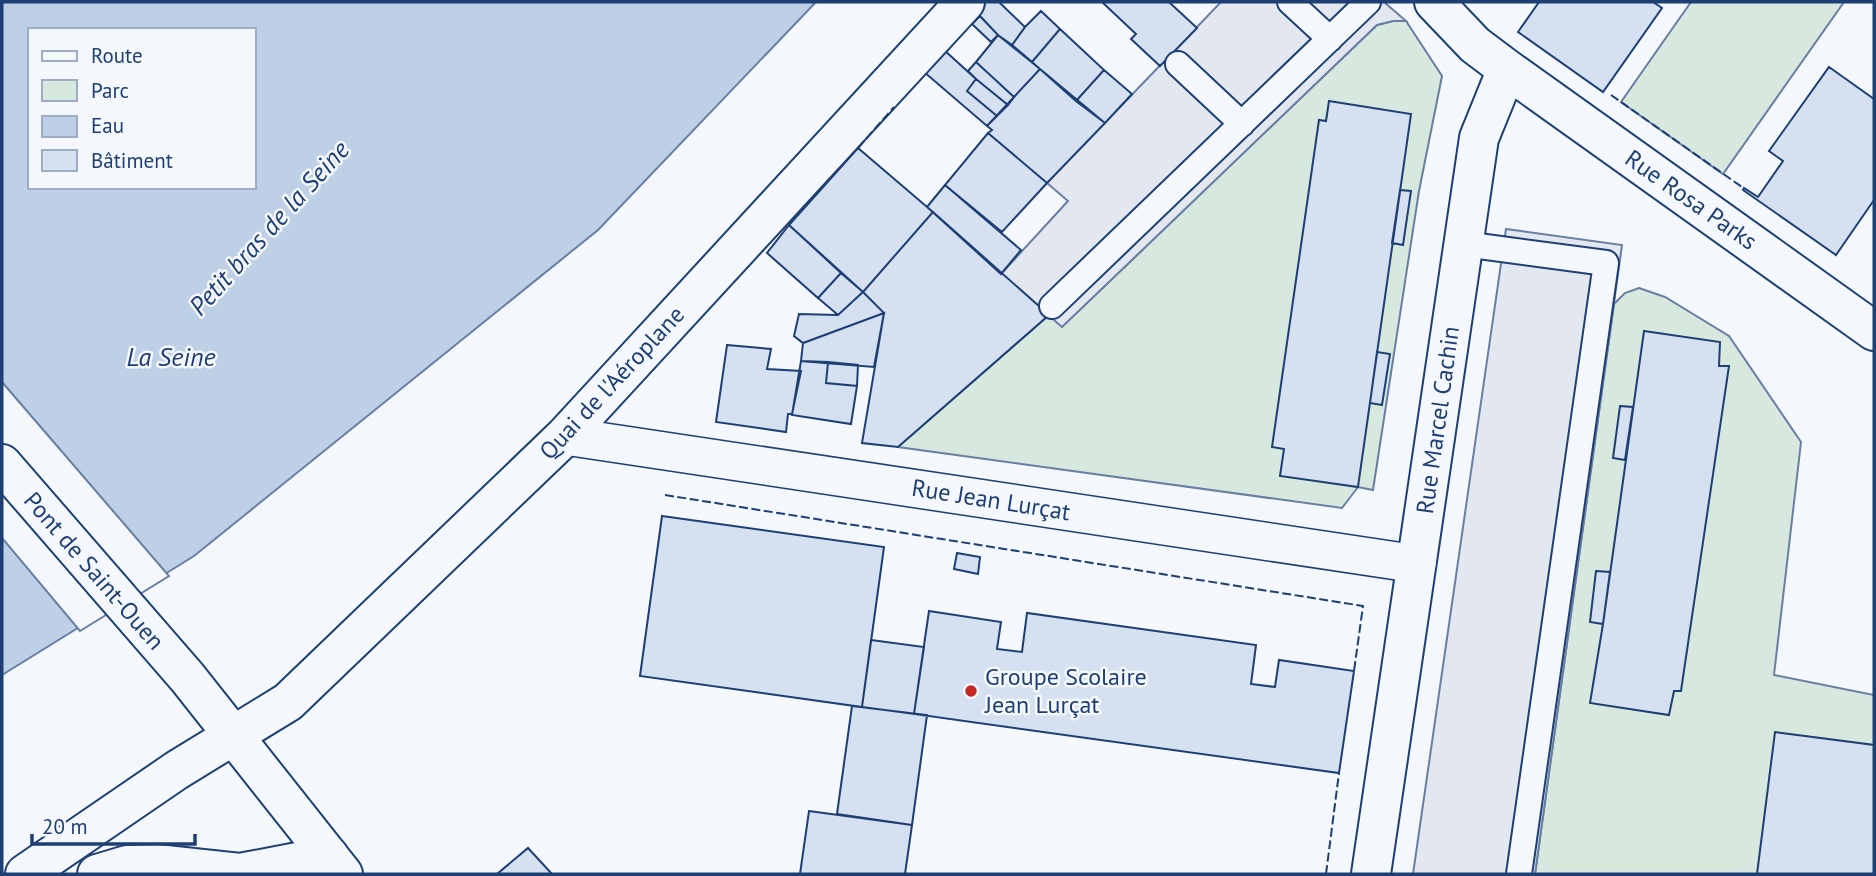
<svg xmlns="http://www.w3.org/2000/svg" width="1876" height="876" font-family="'PT Sans',sans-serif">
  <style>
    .green { fill: #d7e8df; stroke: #687fa3; stroke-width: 2 }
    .parking { fill: #e3e8f0; stroke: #687fa3; stroke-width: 2 }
    .water { fill: #bed0e5; stroke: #687fa3; stroke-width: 2; fill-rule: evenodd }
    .pier { fill: #f4f7fb; stroke: #687fa3; stroke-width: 2 }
    .building { fill: #d5e0f0; stroke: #1d3f73; stroke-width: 2 }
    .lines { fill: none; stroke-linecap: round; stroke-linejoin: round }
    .service-casing { stroke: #1d3f73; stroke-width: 28 }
    .pedestrian-casing { stroke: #1d3f73; stroke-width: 40 }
    .minor-casing { stroke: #1d3f73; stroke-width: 42 }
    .secondary-casing { stroke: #1d3f73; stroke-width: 42 }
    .service { stroke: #f4f7fb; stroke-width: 24 }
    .pedestrian { stroke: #f4f7fb; stroke-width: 37 }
    .minor { stroke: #f4f7fb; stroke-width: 38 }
    .secondary { stroke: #f4f7fb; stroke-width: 38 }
    .fence { stroke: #1d3f73; stroke-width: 2; stroke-dasharray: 9 3.5; stroke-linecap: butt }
    .poi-dot { fill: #c62828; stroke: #f4f7fb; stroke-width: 2.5 }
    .labels { text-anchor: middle; stroke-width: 5; stroke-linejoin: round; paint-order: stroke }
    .street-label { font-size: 24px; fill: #1d3f73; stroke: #f4f7fb }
    .poi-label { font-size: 24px; fill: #1d3f73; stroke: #f4f7fb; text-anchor: start }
    .water-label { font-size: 26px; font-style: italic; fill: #1d3f73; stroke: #f4f7fb }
  </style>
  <rect width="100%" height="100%" fill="#f4f7fb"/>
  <path class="green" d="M1691,2H1844L1723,174L1621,102Z
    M1393,21H1406L1442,76L1419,191L1373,490L1358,487L1342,508L898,447L1049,315L1062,327L1377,25Z
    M1639,288L1665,297L1729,336L1801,442L1774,675L1874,695V874H1535L1614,304L1625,293Z"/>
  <path class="parking" d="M1221,2H1384L1406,21H1393L1377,25L1062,327L1001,274L1068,201L1047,183Z
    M1506,229L1622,245L1535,874H1413Z"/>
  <path class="water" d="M2,2H816L598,230L194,556L2,675ZM30,30H254V187H30Z"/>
  <path class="pier" d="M2,382L169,576L80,631L2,538Z"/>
  <path class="building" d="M985,2H999L1025,27L1012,45L998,35L975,11Z
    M1102,2H1169L1197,28L1160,66L1131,39L1136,34Z
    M1539,2H1653L1662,8L1603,92L1518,32Z
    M1041,11L1060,29L1032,62L1012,45L1025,27Z
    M980,16L998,35L991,42L972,24Z
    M1060,29L1104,70L1076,101L1032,62Z
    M998,35L1040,69L1014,97L976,62Z
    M944,50L976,79L967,91L997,116L987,126L924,72Z
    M976,62L1014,97L1008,105L976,79L968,71Z
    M1829,67L1874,99V200L1836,255L1743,190L1744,188L1758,197L1783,161L1769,151Z
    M1040,69L1105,123L1047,183L988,133L992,130L987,126Z
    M1104,70L1132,94L1105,123L1076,101Z
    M976,79L1008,105L997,116L967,91Z
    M1329,101L1411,114L1358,487L1280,476L1284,449L1272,447L1319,120L1326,121Z
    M988,133L1047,183L1002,232L945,185Z
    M858,148L933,212L863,292L789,225Z
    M945,185L1021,250L1001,274L927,207Z
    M1400,190L1411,191L1403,245L1392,243Z
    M933,212L1049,315L898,447L862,443L884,313L863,292Z
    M789,225L841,273L818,298L767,253Z
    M841,273L863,292L838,315L818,298Z
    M863,292L884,313L803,343L794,336L799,314L838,315Z
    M884,313L874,367L801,361L803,343Z
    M1644,331L1720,342L1719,366H1729L1681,691H1674L1669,715L1590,703L1603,624Z
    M727,345L771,349L767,369L801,371L792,414H788L786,432L716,422Z
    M1377,352L1390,354L1382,405L1370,403Z
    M801,361L828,362L826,383L857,386L851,424L792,415Z
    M828,362L858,365L857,386L826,383Z
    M1620,406L1633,407L1625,460L1613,458Z
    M662,516L884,547L862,707L640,676Z
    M957,553L980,557L978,574L954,569Z
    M1596,571L1610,572L1603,624L1590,622Z
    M929,611L1001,622L997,649L1022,652L1027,613L1256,645L1251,684L1275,687L1279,660L1354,671L1339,773L914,714Z
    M871,640L924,647L914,714L862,707Z
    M852,706L927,715L912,825L837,814Z
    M1775,732L1874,745V874H1757Z
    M809,811L912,825L905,874H800Z
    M528,848L552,874H497Z"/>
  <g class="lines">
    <defs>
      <path id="service" d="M1290,2L1330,39
        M1178,64L1242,124
        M1464,244L1606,263L1519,874
        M1052,306L1368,2"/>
      <path id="pedestrian" d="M565,436L1417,564"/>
      <path id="minor" d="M1507,69L1874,331
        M25,874L177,770L288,702L565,436L965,2
        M97,874L127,865L156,864L240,873L329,856
        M1371,874L1479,138L1507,69L1475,45L1434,2"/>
      <path id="secondary" d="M2,464L187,677L343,874"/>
    </defs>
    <use href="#service" class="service-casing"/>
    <use href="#pedestrian" class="pedestrian-casing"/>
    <use href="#minor" class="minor-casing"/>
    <use href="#secondary" class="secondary-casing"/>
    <use href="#service" class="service"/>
    <use href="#pedestrian" class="pedestrian"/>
    <use href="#minor" class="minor"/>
    <use href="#secondary" class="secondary"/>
    <path class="fence" d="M1611,95L1742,187
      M858,148L894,107
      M665,495L1363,606L1354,671
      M1326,874L1339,773"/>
  </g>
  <circle class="poi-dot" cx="971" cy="691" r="7"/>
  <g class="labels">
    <g class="street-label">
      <text transform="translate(1691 200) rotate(35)" y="8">Rue Rosa Parks</text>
      <text transform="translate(612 383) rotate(-47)" y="8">Quai de l'Aéroplane</text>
      <text transform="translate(1438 420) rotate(-82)" y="8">Rue Marcel Cachin</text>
      <text transform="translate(991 500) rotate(9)" y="8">Rue Jean Lurçat</text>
      <text transform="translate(94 571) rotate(49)" y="8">Pont de Saint-Ouen</text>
    </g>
    <g class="poi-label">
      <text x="985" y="685">Groupe Scolaire<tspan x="985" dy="28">Jean Lurçat</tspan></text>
    </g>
    <g class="water-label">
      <text transform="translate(269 228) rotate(-48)" y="9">Petit bras de la Seine</text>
      <text x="171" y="366">La Seine</text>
    </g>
  </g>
  <rect width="1876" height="876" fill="none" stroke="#1d3f73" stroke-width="7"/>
  <rect x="28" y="28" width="228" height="161" fill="#f4f7fb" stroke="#9eadc5" stroke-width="2"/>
  <rect x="42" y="51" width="35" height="10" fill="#f4f7fb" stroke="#9eadc5" stroke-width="2"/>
  <text x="91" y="63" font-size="21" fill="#1d3f73">Route</text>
  <rect x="42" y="80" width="35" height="21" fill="#d7e8df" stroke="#9eadc5" stroke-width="2"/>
  <text x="91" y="98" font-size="21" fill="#1d3f73">Parc</text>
  <rect x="42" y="116" width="35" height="21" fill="#bed0e5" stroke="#9eadc5" stroke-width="2"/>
  <text x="91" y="133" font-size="21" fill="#1d3f73">Eau</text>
  <rect x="42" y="150" width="35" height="21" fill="#d5e0f0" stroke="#9eadc5" stroke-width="2"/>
  <text x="91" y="168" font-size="21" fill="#1d3f73">Bâtiment</text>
  <path d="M32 834v10h163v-10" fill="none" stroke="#1d3f73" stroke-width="3.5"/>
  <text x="42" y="834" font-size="21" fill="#1d3f73" stroke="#f4f7fb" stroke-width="5" paint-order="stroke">20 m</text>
</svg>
